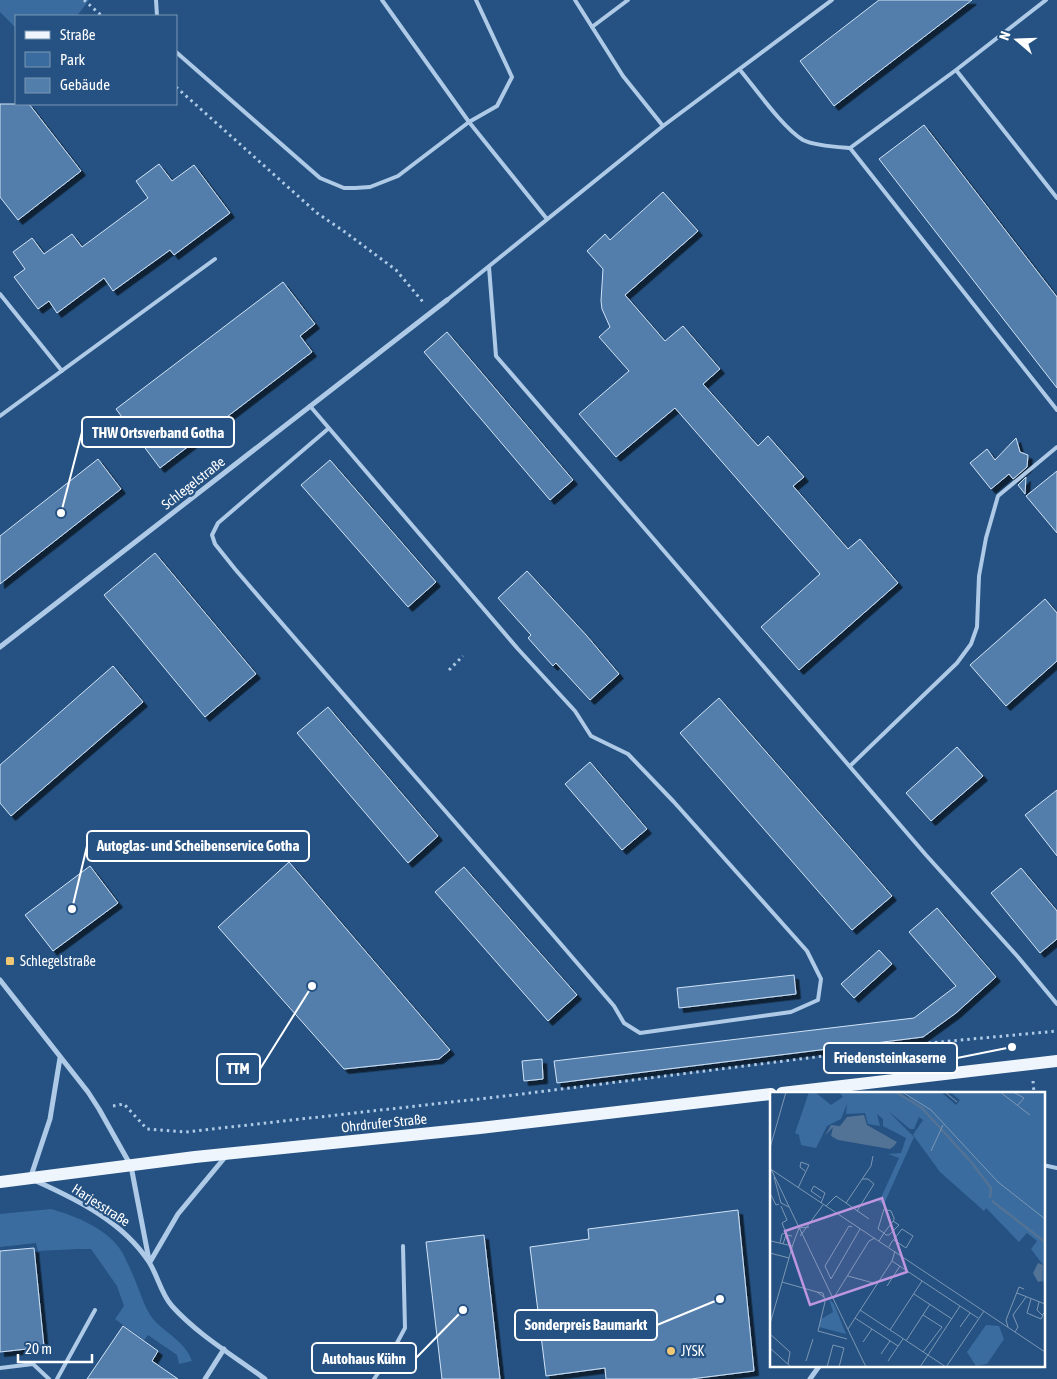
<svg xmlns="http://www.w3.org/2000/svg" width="1057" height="1379" font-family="'Asap Condensed',sans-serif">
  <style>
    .green { fill: #3a6ca0 }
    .building { fill: #527eac; stroke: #d1e3f6; filter: url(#shadow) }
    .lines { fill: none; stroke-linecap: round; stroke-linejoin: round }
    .path { stroke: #aecae7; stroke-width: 3; stroke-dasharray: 2.5 4; stroke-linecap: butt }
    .lane { stroke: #aecae7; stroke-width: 4 }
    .street { stroke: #aecae7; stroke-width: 5 }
    .primary { stroke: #eff5fd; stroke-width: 12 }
    .poi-dot { fill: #f0c772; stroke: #255282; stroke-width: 2 }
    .labels { text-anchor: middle; stroke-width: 4.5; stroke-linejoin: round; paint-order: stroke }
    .street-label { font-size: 14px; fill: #fff; stroke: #255282 }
    .poi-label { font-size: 14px; fill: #fff; stroke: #255282; text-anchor: start }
    .inset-river { fill: none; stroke: #537396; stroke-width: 2.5 }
    .inset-road { fill: none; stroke: #7c97b4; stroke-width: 1 }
    .view { fill: #bd96df; fill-opacity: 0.15; stroke: #bd96df; stroke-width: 2.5 }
    .inset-edge { fill: none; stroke: #fff; stroke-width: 2.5 }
    .leader { fill: none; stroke: #fff; stroke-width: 2 }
    .callout-dot { fill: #fff; stroke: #255282; stroke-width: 2 }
    .callout { fill: #255282; stroke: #fff; stroke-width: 2 }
    .callout-label { font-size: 15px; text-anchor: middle; font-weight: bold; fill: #fff }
  </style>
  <defs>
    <filter id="shadow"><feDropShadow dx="4.5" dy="4.5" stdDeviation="0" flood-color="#0009"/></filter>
  </defs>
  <rect width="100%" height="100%" fill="#255282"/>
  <path class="green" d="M0,0H89L77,16H16V28L0,12Z
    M51,1209C76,1216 108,1229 122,1252C127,1261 131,1271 135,1280C141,1294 144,1307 153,1319C166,1334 185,1341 192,1361L179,1364L177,1355L148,1335L144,1340L115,1319L124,1306L117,1286L91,1249H78L38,1251L36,1243L0,1247V1214Z"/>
  <path class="building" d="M879,0H972L834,106L800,61Z
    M0,104H29L81,171L18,220L0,197Z
    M924,125L1057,297V388L879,159Z
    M159,164L172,181L194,165L230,213L174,255L170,250L113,291L104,278L57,313L49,301L38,309L14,277L25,269L13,252L32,238L44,254L72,234L82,247L148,198L136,181Z
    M663,192L698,231L625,295L665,341L683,326L720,369L703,384L758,446L768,436L804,477L793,486L848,549L860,539L898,583L799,670L761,627L820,574L675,408L616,457L579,414L629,371L599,337L610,327L602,309L601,301L603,269L587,251L605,234L610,240Z
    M283,282L315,324L300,336L312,352L160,468L116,409Z
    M447,332L573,480L550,500L424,352Z
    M1016,438L1020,452L1028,455L1027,467L1013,479L1009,474L991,489L970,463L987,449L995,460Z
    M98,459L121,489L0,584V536Z
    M330,460L436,582L408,607L301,485Z
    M1057,471V533L1026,496Z
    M1026,477L1025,494L1018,485Z
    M155,553L256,674L205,717L104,595Z
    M527,571L587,636L619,674L590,700L556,663L553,666L528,638L531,635L498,598Z
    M1045,599L1057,613V661L1006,706L970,665Z
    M113,666L143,702L11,816L0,803V765Z
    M719,698L892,896L852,930L680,733Z
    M328,707L438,836L408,863L297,733Z
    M957,747L983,776L931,821L906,793Z
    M590,762L647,829L622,850L565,784Z
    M1057,790V856L1025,815Z
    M289,862L450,1050L439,1059L344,1069L218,927Z
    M90,866L118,903L53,951L25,915Z
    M464,867L577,995L548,1021L435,892Z
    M1021,868L1057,911V939L1040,953L991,893Z
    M937,908L996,977L956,1013L923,1037L557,1083L554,1061L914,1018L956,986L909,932Z
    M879,950L892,964L854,998L841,984Z
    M794,975L796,994L679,1008L677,988Z
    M542,1059L543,1079L524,1081L522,1061Z
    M738,1210L754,1371L691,1379H606L605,1368L546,1376L530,1247L589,1239L588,1229Z
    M484,1235L500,1379H442L426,1242Z
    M34,1248L44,1347L0,1352V1251Z
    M123,1326L158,1351L152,1361L178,1379H87Z"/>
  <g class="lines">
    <path class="path" d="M84,0L102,16
      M176,87L317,213L345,232L396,270L423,302
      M449,670L463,656
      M1033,1081L1034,1093
      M113,1106L124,1104L147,1129L186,1132L514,1095L919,1044L1057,1031"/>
    <path class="lane" d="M156,0L157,16
      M382,0L469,122L547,219
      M575,0L623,76L663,126
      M592,27L628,0
      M176,52L320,178L344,188H355L370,187L398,176L469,122L497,106L512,77L476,0
      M740,70C756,89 783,128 803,140C815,146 836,147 850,148L956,70L1046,0
      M956,70L1057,198
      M850,148L1057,410
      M489,267L496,356L926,855L1018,957L1057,1004
      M0,294L62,371
      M447,300L663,126L832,0
      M310,406L518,649L575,711L591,736L628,754L674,802L807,951L821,979L818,1000L791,1012L640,1033L624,1023L614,1006C489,859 360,715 235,569L215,544L212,535L218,523L329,428
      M0,416L215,259
      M850,766L957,663L971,644L977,627L979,576L986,538L998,496L1057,447
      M1043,1165L1057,1168
      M0,1368L33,1364L49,1379
      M57,1379L95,1310
      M374,1379L391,1354L405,1328L403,1246"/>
    <path class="street" d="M0,647L447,300
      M0,980L88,1092L99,1109L131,1166L149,1260
      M31,1176L50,1119L60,1058
      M36,1181C78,1200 123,1222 149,1262C158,1276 161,1294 172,1306C198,1335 234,1356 265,1379
      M150,1262L178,1214L226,1156
      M205,1379L224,1349
      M810,1379L820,1365"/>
    <path class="primary" d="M782,1093L1057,1061
      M0,1182L195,1157L480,1128L771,1094"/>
  </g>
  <g class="poi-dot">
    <rect x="5" y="956" width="10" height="10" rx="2.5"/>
    <circle cx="671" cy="1351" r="5"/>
  </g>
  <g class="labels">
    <g class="street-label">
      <text transform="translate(193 483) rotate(-38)" y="5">Schlegelstraße</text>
      <text transform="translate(384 1123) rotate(-6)" y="5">Ohrdrufer Straße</text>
      <text transform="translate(101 1205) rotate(33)" y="5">Harjesstraße</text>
    </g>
    <g class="poi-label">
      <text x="20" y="966">Schlegelstraße</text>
      <text x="681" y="1356">JYSK</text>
    </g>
  </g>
  <g transform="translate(770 1092)">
    <rect width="275" height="275" fill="#255282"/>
    <path d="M39,0H45L61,13L73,5L69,0H130L141,8L134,0H171L186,13L190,8L180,0H275V191L272,189L273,173L261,157L267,149L257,141L249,150L216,116L214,119L170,80L143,43L153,28L149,25L144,37H140L117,18L144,45L114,112L109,110L129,66L118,62L131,61L136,46L113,34V27L107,22L110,34L98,32L95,21L76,22L77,12L71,27L57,34L46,56L31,53L29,43L25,41ZM59,207L64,212L76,242L49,235L51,227L63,220ZM216,233L229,234L234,247L217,272L206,274L197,260Z" fill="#3a6ca0"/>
    <path d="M94,23L97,33L127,50L124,54L120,57L68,48L61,44L63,35L55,44L61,33L70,34L77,25ZM268,171L273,173L272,189L268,190L263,181Z" fill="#537396"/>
    <path class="inset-river" d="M126,0L152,16L202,71L221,96L220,106M222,109L275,150"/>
    <path class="inset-road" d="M132,0L161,18L228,90L275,127M175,0L187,10M230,0L260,23M243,0L254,6L247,14M0,56L16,0M161,59L173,33M0,75L96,275M2,78L275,260M4,85L11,111L19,115M28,96L39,73L31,70L30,75L35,79M0,101L6,113L9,112M51,106L41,99L44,94L55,101L51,111M76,111L101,74L103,64M56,114L66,104L99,127M87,119L104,92L98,87H92M82,135L79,134L55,174L61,187L90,137M30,144L53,113M109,149L114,141L124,128V126L121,119L114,117L108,137L114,141L116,143H119L129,133L123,129M0,151L1,149L22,154M10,151L12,142L16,141L12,131L17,128L11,114M13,152L16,143L22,144M119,155L121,151L132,137L143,144L136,156L124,148M125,159L122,169L208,226M0,161L19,166M78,184L107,192M12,190L47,200L54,205L53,201L47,200M117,194L130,174M247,201L275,212M144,202L182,227M54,205L55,210L48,239L77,247M63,207L99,149L105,146M261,207L257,221L271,227L273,223M269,210L267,218L272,223L275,220M90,218L176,275M153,223L172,235M85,226L128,254M0,232L23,152L29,136L39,135M190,235L200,221M238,235L236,228L249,195L254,197M78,237L122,169M120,238L152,189M245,240L248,235L243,223L256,205M0,242L20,260L18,272M136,249L160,212M93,250L102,237M0,256L21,275M153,260L172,235M111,262L120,249M36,269L43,247M118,269L133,247M57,275L63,253L74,256L69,275M150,275L190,214M176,275L214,219"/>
    <path class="view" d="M112,106L137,180L40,213L15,139Z"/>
    <rect width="275" height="275" class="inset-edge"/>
  </g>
  <path class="leader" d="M61 513L82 432M72 909L87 846M1012 1047L957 1058M312 986L260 1069M720 1299L657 1325M463 1310L416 1358"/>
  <g class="callout-dot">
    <circle cx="61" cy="513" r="5"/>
    <circle cx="72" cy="909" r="5"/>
    <circle cx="1012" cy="1047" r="5"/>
    <circle cx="312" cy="986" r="5"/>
    <circle cx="720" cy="1299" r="5"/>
    <circle cx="463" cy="1310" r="5"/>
  </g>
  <g class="callout">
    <rect x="82" y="417" width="152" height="30" rx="5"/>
    <rect x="87" y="831" width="222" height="30" rx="5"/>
    <rect x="824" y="1043" width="133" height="30" rx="5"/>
    <rect x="217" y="1054" width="43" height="30" rx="5"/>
    <rect x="515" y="1310" width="142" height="30" rx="5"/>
    <rect x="312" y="1343" width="104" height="30" rx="5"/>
  </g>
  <g class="callout-label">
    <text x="158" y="438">THW Ortsverband Gotha</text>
    <text x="198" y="851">Autoglas- und Scheibenservice Gotha</text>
    <text x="890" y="1063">Friedensteinkaserne</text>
    <text x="238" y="1074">TTM</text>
    <text x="586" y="1330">Sonderpreis Baumarkt</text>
    <text x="364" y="1364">Autohaus Kühn</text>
  </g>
  <rect x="15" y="15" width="162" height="90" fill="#255282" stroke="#7c97b4"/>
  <rect x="25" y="31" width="25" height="8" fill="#eff5fd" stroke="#7c97b4"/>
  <text x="60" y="40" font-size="15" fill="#ffffff">Straße</text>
  <rect x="25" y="52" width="25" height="15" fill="#3a6ca0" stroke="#7c97b4"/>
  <text x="60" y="65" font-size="15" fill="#ffffff">Park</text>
  <rect x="25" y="78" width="25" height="15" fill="#527eac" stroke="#7c97b4"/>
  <text x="60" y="90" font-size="15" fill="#ffffff">Gebäude</text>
  <g transform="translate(1017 40) rotate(289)" stroke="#255282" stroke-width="4" paint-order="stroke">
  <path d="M0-4L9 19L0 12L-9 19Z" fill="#ffffff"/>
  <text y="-8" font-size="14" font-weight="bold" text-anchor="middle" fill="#ffffff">N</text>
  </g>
  <path d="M18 1354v8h74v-8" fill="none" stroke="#ffffff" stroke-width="2.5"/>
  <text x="25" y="1354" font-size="15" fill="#ffffff" stroke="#255282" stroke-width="4" paint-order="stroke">20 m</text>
</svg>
